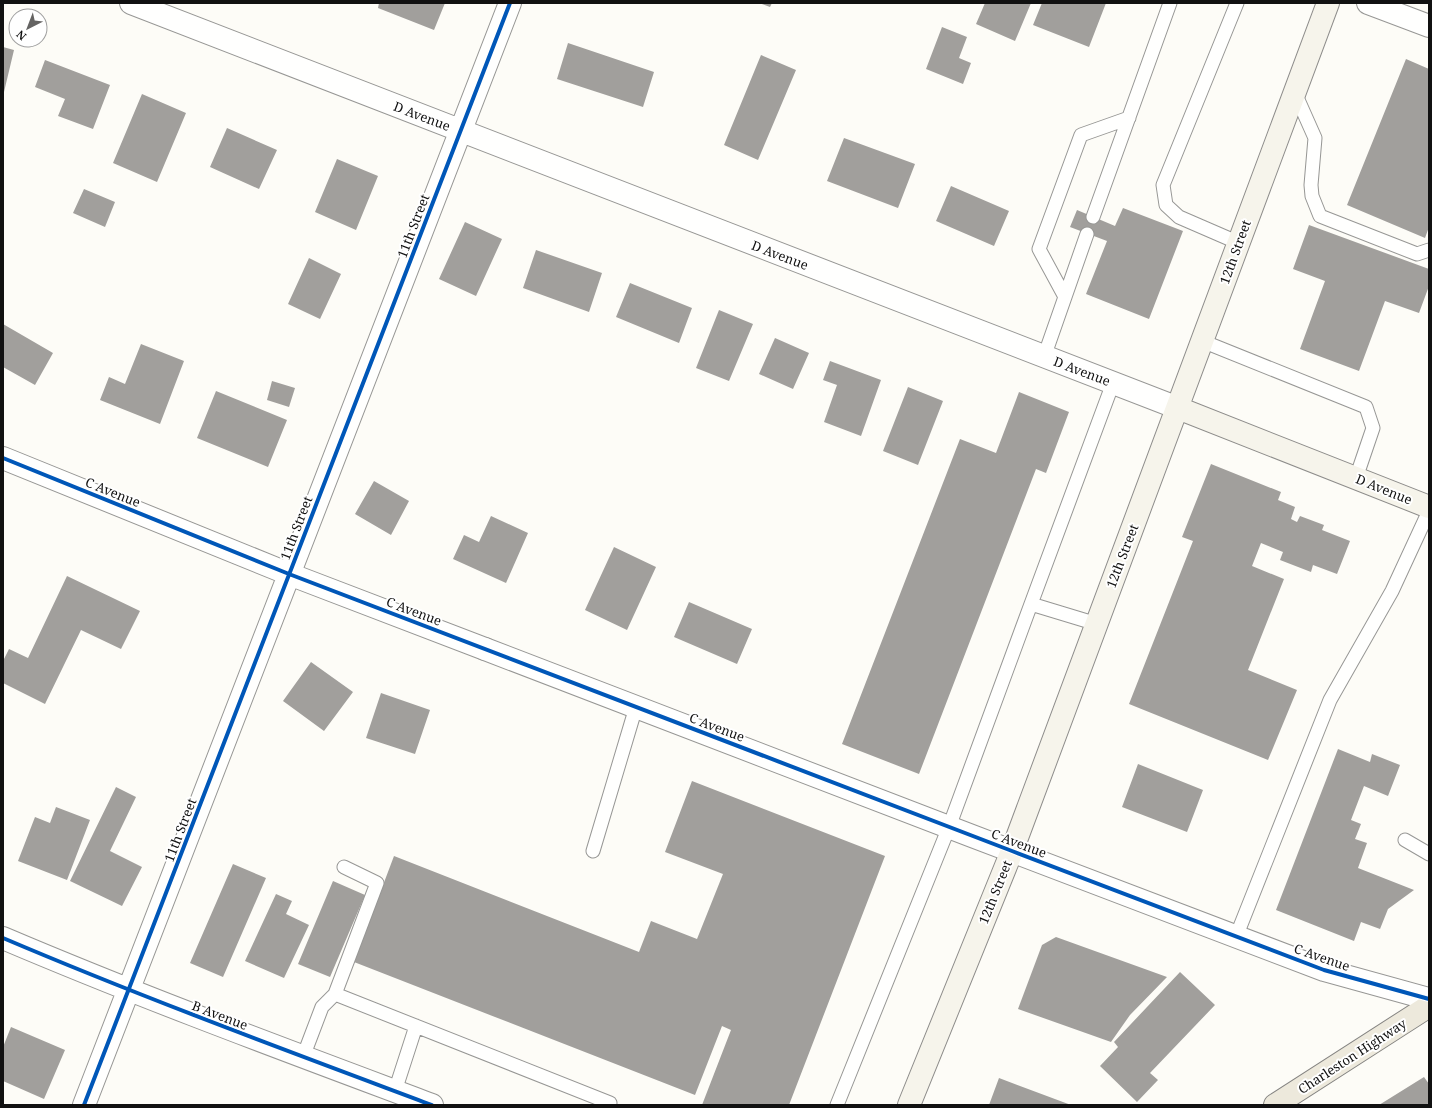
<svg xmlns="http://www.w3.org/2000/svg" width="1432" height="1108" font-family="'Noto Serif',serif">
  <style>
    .building { fill: #a19f9c }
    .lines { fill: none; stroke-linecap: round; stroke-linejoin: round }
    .service-casing { stroke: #979795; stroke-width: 15 }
    .minor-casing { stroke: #979795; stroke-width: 24 }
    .tertiary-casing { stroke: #979795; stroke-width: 24 }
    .secondary-casing { stroke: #8e8d8b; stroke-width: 24 }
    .primary-casing { stroke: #858482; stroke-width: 24 }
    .service { stroke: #fffffe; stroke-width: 13 }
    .minor { stroke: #fffffe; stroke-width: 22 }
    .tertiary { stroke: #fffffe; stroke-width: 22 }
    .secondary { stroke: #f6f4eb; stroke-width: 22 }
    .primary { stroke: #ede9dc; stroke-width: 22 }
    .cycleway-casing { stroke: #fff; stroke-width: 6 }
    .cycleway { stroke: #0057b8; stroke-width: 4 }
    .labels { text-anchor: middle; stroke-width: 4; stroke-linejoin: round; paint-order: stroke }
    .street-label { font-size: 13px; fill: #111; stroke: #fff }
  </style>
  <rect width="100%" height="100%" fill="#fdfcf7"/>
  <path class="building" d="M379,3H445L434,30L378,8Z
    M759,3H772L770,7Z
    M985,3H1031L1015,41L976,24Z
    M1042,3H1106L1089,47L1033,25Z
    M942,27L967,37L959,58L971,63L963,84L926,69Z
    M568,43L654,72L643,107L557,79Z
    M3,47L14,50L4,92H3Z
    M761,55L796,70L758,160L724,145Z
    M1406,59L1429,69V227L1425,238L1347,205Z
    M45,60L110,85L93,129L58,116L65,99L35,87Z
    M142,94L186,113L157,182L113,163Z
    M227,128L277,150L259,189L210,167Z
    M844,138L915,164L898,208L827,181Z
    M337,159L378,176L356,230L315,212Z
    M951,186L1009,211L994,246L936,221Z
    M84,189L115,202L105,227L73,213Z
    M1123,208L1183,231L1149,319L1086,294L1107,241L1070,227L1077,210L1115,226Z
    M465,222L502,239L476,296L439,279Z
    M1309,225L1429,269V286L1419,313L1385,301L1359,371L1300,349L1325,281L1293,269Z
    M536,250L602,273L589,312L523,288Z
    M309,258L341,274L320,319L288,304Z
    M630,283L692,308L679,343L616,317Z
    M719,310L753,324L729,381L696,368Z
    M3,324L53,353L35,385L3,367Z
    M775,338L809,353L793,389L759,374Z
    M141,344L184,361L160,424L100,400L109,377L125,384Z
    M830,361L881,380L861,436L824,422L837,385L823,380Z
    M272,381L295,388L289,407L267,400Z
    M908,387L943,401L918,465L883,451Z
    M216,391L287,420L268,467L197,438Z
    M1019,392L1069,412L1046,473L1036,469L919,774L842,744L960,439L996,453Z
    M1211,464L1281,492L1278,500L1295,507L1291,519L1297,522L1300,516L1324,525L1322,530L1350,541L1337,574L1313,565L1311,572L1280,560L1283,552L1261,543L1252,566L1284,579L1248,670L1297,690L1268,760L1129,704L1193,541L1182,537Z
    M374,481L409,501L391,535L355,514Z
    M491,516L528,533L506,583L453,559L464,535L479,542Z
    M614,547L656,567L627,630L585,610Z
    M67,576L140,611L121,649L81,630L45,704L3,683V661L9,649L28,658Z
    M689,602L752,629L737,664L674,637Z
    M311,662L353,692L324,731L283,701Z
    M381,693L430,710L415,754L366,738Z
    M1338,749L1370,762L1372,754L1400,765L1388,796L1364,786L1351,820L1361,824L1355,839L1367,843L1358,868L1414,890L1388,909L1380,929L1361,922L1354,941L1276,910Z
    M1138,764L1203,790L1187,832L1122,807Z
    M692,781L885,856L789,1105H702L731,1030L722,1026L695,1095L354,962L394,856L639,952L651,921L697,939L723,874L665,852Z
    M116,787L136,797L110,851L142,867L122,906L70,881Z
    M56,807L90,820L67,880L18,861L35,817L50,823Z
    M233,864L266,878L223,977L190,963Z
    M333,881L365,895L330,977L298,964Z
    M276,894L292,901L286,914L309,925L284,978L245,961Z
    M1056,937L1167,977L1130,1015L1111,1042L1018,1009L1042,945Z
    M1180,972L1215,1005L1150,1073L1158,1080L1137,1102L1100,1066L1118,1047L1114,1042Z
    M11,1027L65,1050L44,1099L3,1081V1047Z
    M1424,1077L1429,1084V1103L1426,1105H1379Z
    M999,1078L1071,1105H989Z"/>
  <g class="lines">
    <defs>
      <path id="service" d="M1237,3L1163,185L1166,205L1179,217L1239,243
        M1295,93L1315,138L1311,185L1312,196L1320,216L1417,254L1429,250
        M1093,217L1170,3
        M1065,297L1039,249L1081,135L1129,118
        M1202,341L1366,407L1373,428L1356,478
        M1044,357L1087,234
        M1097,624L1031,604L1113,383
        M1405,840L1429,854
        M593,851L636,707
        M1236,937L1330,700L1392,591L1429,511
        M335,994L377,883L344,867
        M303,1057L322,1007L335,994L610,1103L609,1105
        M395,1091L416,1026
        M837,1105L949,827L1031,604"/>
      <path id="minor" d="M131,3L1178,408
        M1368,3L1429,26
        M3,458L289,574L485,649
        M3,938C144,998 288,1051 432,1105
        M84,1105L510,3"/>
      <path id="tertiary" d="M485,649L972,836L1324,970L1429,999"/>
      <path id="secondary" d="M1178,408L1429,507
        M909,1105L1012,851L1328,3"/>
      <path id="primary" d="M1275,1105L1429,1006"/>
    </defs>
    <use href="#service" class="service-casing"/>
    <use href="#minor" class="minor-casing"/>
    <use href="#tertiary" class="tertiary-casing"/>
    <use href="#secondary" class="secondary-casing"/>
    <use href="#primary" class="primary-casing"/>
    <use href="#service" class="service"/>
    <use href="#minor" class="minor"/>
    <use href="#tertiary" class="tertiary"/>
    <use href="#secondary" class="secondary"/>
    <use href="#primary" class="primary"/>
    <defs>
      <path id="cycleway" d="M3,458L289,574L1012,851L1324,970L1429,999
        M3,938C144,998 288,1051 432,1105
        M84,1105L510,3"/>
    </defs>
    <use href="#cycleway" class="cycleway-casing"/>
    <use href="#cycleway" class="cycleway"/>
  </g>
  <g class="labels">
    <g class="street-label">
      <text transform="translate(422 116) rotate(21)" y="5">D Avenue</text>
      <text transform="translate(413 226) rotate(-69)" y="5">11th Street</text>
      <text transform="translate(1235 252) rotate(-70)" y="5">12th Street</text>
      <text transform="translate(780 255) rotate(21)" y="5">D Avenue</text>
      <text transform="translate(1082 371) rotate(21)" y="5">D Avenue</text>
      <text transform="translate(1384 489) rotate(22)" y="5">D Avenue</text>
      <text transform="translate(113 492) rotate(22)" y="5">C Avenue</text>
      <text transform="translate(296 528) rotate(-69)" y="5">11th Street</text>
      <text transform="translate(1122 556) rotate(-69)" y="5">12th Street</text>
      <text transform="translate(414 611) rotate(21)" y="5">C Avenue</text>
      <text transform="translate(717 727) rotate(21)" y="5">C Avenue</text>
      <text transform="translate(180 830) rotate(-69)" y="5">11th Street</text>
      <text transform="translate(1019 843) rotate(21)" y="5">C Avenue</text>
      <text transform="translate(995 892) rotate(-68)" y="5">12th Street</text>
      <text transform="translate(1322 957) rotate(19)" y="5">C Avenue</text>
      <text transform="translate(220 1015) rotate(21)" y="5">B Avenue</text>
      <text transform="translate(1352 1056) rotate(-33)" y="5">Charleston Highway</text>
    </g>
  </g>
  <rect width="1432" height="1108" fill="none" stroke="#111111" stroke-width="8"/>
  <g transform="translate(28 28) rotate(222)"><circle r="19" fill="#ffffff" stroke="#a0a0a0"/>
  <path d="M0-3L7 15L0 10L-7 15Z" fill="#646362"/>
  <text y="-6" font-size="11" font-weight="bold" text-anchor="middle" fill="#111111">N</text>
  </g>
</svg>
